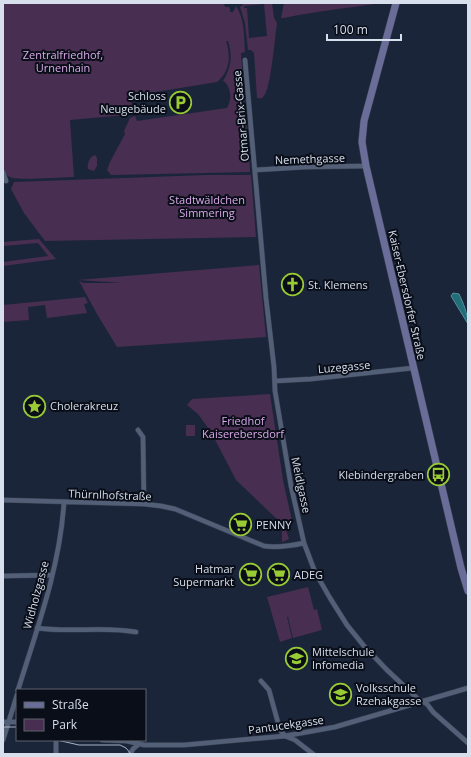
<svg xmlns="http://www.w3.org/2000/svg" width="471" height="757" font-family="'Open Sans',sans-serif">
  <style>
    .green { fill: #482e50; fill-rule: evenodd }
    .water { fill: #216d78; stroke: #588f9b }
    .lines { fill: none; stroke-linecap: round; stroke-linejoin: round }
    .street-casing { stroke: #374051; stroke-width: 5.5 }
    .secondary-casing { stroke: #374051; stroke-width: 8 }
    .street { stroke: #525f77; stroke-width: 4.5 }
    .secondary { stroke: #696d98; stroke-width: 7 }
    .tram { stroke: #aab3c2; stroke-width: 1 }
    .labels { text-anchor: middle; stroke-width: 4; stroke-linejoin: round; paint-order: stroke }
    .park-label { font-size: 11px; fill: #daa9e9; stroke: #0a0e18 }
    .poi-label { font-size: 11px; fill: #d7dfed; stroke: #0a0e18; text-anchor: start }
    .street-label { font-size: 11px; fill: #d7dfed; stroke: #0a0e18 }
  </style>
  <rect width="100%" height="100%" fill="#1b253a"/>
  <path class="green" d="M3,3H224L225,7H229L230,9V12H233L236,6C245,19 244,38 245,52L241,53V55L250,172L114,175H111L107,170L110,162L125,134L124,131L130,118L135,116L137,121L227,108C232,99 231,91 226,83L223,81C231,68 233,56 228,41H226C231,57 230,71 217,82L131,96L132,112L126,113V115L70,120L74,177C63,177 17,181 10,177C5,175 4,169 3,164Z
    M242,3H272L274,18L277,23C275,35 271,91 263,97C261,99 260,98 257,98L254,53L251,50H248L245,23L240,7L243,5ZM264,4L267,36L249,38L247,8H244V6Z
    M284,3H382C349,8 316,11 284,18H281Z
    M95,155L97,158V166L94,171L88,169C87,164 89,157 95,155Z
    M206,175H251L256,237L45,241L24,213L11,189L14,182Z
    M39,239L56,259L3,266V262L48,256L38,243L3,246V242Z
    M259,265L266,337L117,347L97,314L79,281L83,283H123L78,280Z
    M85,297L88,303L84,304L87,313L47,318L45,305L28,307L29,320L3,322V305Z
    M270,394L283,480L292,521L281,523L236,480L211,432L198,414L187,405L192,399Z
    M186,425H195V436H186Z
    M286,530L289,539L282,542V531Z
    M308,587L314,610L317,609L322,630L293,638L288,617L289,616L287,617L292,638L280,642L267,597Z"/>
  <path class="water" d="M453,293L459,294C463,302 468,315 468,324L451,296Z"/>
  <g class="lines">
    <defs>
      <path id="street" d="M245,60L266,298L274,367L275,391L291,486L304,543L315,572L330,598L347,625L364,646L387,670L418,699L427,704L433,712L468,743
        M255,170L305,167L366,166
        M3,172L6,181
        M275,381L311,379L413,368
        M138,430L143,437L144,504
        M3,500L144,504L161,506L175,509L264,546C278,548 290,546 304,543
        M3,576L52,575
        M37,628C70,633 103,626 136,632
        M261,681L269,690L280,730L285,736L295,740L313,754
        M18,690C37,629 60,567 64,502
        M3,722H17
        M3,740L17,695
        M56,740V754
        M102,740L127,741L144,745H184L285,736L335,727L468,688
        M130,754L133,749L139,744"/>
      <path id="secondary" d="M396,3L364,121L362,142L366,166L461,568L468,591"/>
    </defs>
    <use href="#street" class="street-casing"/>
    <use href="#secondary" class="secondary-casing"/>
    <use href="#street" class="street"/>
    <use href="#secondary" class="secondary"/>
    <path class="tram" d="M3,727H17
      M57,740L79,745H120L126,748L131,754"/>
  </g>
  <defs>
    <symbol id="parking-ring" viewBox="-11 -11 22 22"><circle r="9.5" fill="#0a0e18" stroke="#99cb35" stroke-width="1.5"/><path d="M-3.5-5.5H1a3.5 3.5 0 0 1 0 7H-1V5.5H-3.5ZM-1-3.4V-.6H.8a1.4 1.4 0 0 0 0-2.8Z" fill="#99cb35"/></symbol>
    <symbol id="church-ring" viewBox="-11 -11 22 22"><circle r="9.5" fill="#0a0e18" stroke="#99cb35" stroke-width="1.5"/><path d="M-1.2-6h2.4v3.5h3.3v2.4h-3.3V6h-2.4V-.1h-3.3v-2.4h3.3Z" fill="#99cb35"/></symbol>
    <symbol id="sight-ring" viewBox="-11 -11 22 22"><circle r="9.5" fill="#0a0e18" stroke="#99cb35" stroke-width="1.5"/><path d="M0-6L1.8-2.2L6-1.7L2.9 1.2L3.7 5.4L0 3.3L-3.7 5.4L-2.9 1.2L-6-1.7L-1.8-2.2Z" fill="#99cb35"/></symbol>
    <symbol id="bus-ring" viewBox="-11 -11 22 22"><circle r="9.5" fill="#0a0e18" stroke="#99cb35" stroke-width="1.5"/><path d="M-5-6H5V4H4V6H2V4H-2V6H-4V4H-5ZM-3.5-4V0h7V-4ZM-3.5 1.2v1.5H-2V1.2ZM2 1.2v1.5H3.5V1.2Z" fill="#99cb35"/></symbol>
    <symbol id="supermarket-ring" viewBox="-11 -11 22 22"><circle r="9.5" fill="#0a0e18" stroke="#99cb35" stroke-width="1.5"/><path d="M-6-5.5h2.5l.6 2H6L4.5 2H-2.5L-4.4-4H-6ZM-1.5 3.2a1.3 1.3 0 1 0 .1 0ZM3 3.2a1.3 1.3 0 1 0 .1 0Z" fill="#99cb35"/></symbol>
    <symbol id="school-ring" viewBox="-11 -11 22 22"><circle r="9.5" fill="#0a0e18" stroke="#99cb35" stroke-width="1.5"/><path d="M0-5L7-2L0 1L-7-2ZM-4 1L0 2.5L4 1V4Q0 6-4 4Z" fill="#99cb35"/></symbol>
  </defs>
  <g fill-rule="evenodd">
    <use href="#parking-ring" x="168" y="90" width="25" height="25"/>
    <use href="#church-ring" x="280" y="272" width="25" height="25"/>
    <use href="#sight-ring" x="22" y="394" width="25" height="25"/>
    <use href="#bus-ring" x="426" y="462" width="25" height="25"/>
    <use href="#supermarket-ring" x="228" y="512" width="25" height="25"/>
    <use href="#supermarket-ring" x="238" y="562" width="25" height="25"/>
    <use href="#supermarket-ring" x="266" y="562" width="25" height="25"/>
    <use href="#school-ring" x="284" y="646" width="25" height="25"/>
    <use href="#school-ring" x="328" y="682" width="25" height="25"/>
  </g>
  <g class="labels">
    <g class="park-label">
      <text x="63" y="59">Zentralfriedhof,<tspan x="63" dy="13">Urnenhain</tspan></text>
      <text x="207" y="204">Stadtwäldchen<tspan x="207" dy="13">Simmering</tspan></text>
      <text x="243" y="425">Friedhof<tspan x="243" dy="13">Kaiserebersdorf</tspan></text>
    </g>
    <g class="poi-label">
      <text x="166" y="100" text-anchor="end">Schloss<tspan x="166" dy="13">Neugebäude</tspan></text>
      <text x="308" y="289">St. Klemens</text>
      <text x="50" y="410">Cholerakreuz</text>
      <text x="424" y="479" text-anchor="end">Klebindergraben</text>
      <text x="256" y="529">PENNY</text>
      <text x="234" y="573" text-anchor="end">Hatmar<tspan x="234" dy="13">Supermarkt</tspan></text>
      <text x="294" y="579">ADEG</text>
      <text x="312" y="656">Mittelschule<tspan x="312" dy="13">Infomedia</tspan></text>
      <text x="356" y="692">Volksschule<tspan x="356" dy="13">Rzehakgasse</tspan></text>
    </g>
    <g class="street-label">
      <text transform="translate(241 116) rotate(-95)" y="4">Otmar-Brix-Gasse</text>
      <text transform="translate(310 159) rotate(-2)" y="4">Nemethgasse</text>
      <text transform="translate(407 295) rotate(77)" y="4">Kaiser-Ebersdorfer Straße</text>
      <text transform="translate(344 367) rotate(-5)" y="4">Luzegasse</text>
      <text transform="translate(301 485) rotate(78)" y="4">Meidlgasse</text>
      <text transform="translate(110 495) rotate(2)" y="4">Thürnlhofstraße</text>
      <text transform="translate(36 595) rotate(-75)" y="4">Widholzgasse</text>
      <text transform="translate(286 725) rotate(-8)" y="4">Pantucekgasse</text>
    </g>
  </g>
  <rect width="471" height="757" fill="none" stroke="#d7dfed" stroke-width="8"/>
  <rect x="16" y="689" width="130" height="52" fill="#0a0e18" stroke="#5c626d"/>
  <rect x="24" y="702" width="20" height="6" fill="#696d98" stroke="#5c626d"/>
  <text x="52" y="709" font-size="12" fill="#d7dfed">Straße</text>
  <rect x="24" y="719" width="20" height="12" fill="#482e50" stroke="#5c626d"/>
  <text x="52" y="729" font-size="12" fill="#d7dfed">Park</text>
  <path d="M327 34v6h74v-6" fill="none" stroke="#d7dfed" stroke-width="2"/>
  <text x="333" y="34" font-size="12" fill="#d7dfed" stroke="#0a0e18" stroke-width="3" paint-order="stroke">100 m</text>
</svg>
